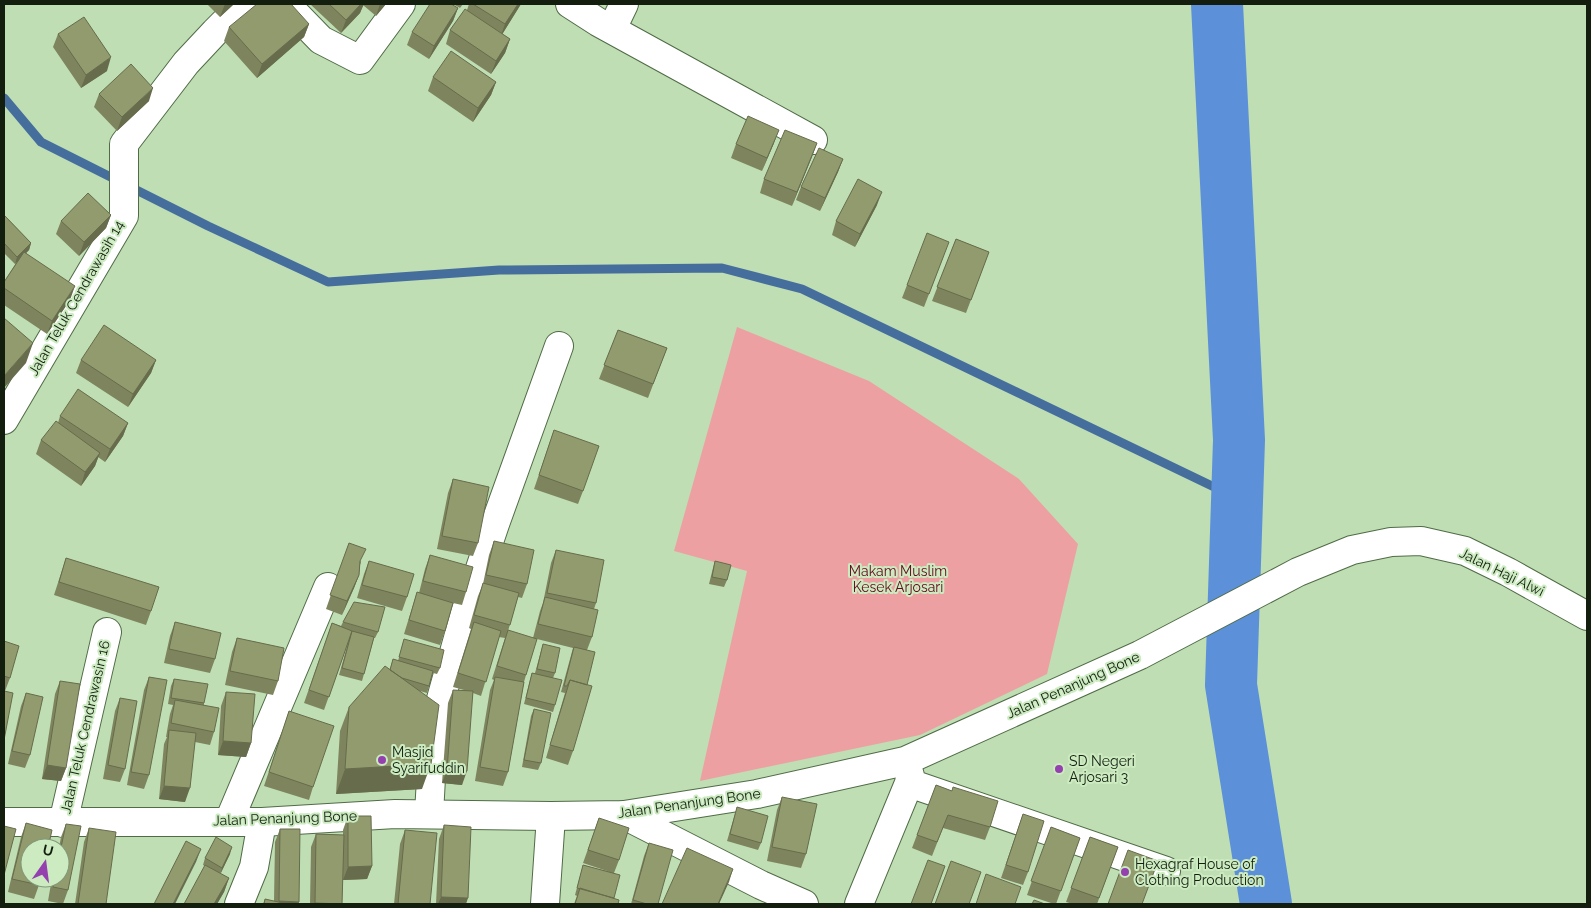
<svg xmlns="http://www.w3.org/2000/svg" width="1591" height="908" font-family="Raleway,sans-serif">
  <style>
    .green { fill: #eda0a2 }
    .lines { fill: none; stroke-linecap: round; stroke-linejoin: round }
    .stream { stroke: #466e9c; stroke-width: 9 }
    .river { stroke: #5c90d9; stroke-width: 52 }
    .minor-casing { stroke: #506b46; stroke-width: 30 }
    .tertiary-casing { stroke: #506b46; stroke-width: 30 }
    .minor { stroke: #fff; stroke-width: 28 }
    .tertiary { stroke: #fff; stroke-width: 28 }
    .wall { fill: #7e855e }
    .shaded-wall { fill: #666c4c }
    .building { fill: #929b6d; stroke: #666c4c }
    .poi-dot { fill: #9440ae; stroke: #ccebc1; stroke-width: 2 }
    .labels { text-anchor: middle; stroke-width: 4; stroke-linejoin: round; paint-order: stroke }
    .street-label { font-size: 14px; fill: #131e0f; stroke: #ccebc1 }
    .park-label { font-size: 14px; fill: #65071c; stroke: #ccebc1 }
    .poi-label { font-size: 14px; fill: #131e0f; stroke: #ccebc1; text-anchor: start }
  </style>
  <rect width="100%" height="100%" fill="#bfdeb4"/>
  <path class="green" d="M737,327L869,381L1019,479L1078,544L1047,674L920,735L700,781L747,571L674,551Z"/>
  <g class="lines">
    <path class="stream" d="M4,98L41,142L208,226L328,282L499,270L722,268L802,289L1237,498"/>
    <path class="river" d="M1217,4L1239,440L1231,685L1266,904"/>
    <defs>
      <path id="minor" d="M286,4L321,40L360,60L401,4
        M570,4L598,22L813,140
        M612,29L624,4
        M4,420L124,216V144L186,63L215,32L243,4
        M909,783L1166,871
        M429,814L434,724L465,613L495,524L559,346
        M624,815L761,885L804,904
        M229,821L328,587
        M63,823L107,632
        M239,904L254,867L262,822
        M545,904L551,816
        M859,904L909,783L910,776L907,765"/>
      <path id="tertiary" d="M4,822H262L395,814L551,816L624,815L757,794L905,761L1140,655L1298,572L1352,550L1391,542L1421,541L1465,551L1508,572L1587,616"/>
    </defs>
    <use href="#minor" class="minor-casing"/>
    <use href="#tertiary" class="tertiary-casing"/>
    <use href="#minor" class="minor"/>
    <use href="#tertiary" class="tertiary"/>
  </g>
  <path class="wall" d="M207,4H234L220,17Z
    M310,4H386L376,16L363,5L360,13L341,33Z
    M453,4H463L460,8Z
    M469,4H521L502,34L510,39L505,53L491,74L446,44L450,30L467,10Z
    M458,8L453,21L429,59L407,45L412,32Z
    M309,24L304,37L257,78L224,41L229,27Z
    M58,34L107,71L81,88L53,47Z
    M433,77L496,82L491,95L473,122L428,91Z
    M99,94L149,101L117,131L94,107Z
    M774,143L762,171L731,158L736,144Z
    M817,143L792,206L760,193L764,179Z
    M843,159L838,172L820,211L796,200L801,187Z
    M877,205L855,247L832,235L836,221Z
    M4,215L31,243L29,250L26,253L70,300L47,334L4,305V282L18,260L15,264L4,253Z
    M111,215L106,228L79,256L56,234L61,221Z
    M956,239L989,252L966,313L932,301Z
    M944,255L924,307L902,298L907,285Z
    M618,330L667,348L648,398L599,379Z
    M81,360H156L151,373L128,407L76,373Z
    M60,416L128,423L123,436L105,462L98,457L95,466L81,486L36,454L41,440L58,423Z
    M554,430L583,491L578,504L534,489Z
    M453,479L478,543L473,556L437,549L448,493Z
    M494,541L527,584L522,598L518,597L508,631L526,675L524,682L508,772L503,786L475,781L490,690L494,680L492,679L505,638L499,637L481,696L473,693L462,785L442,783L448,703L453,690H464L453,687L471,629L469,628L478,596L483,584L489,555Z
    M349,543L361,562L360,565L359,575L354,588L342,615L326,609Z
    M556,550L596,603L594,609L592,637L587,650V685L573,751L568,765L546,758L565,693L561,692L573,648L533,638L540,611L543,603L551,563Z
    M430,555L466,592L462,605L444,601L445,631L440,645L404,634L417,592L419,593L425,569Z
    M66,558L151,611L146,625L54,595Z
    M369,561L407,597L402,611L357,598L364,574Z
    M715,561L727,580L724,587L709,584L713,568Z
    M175,622L215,659L210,673L164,663L170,636Z
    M343,622L378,632L375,638H374L362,681L339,675L348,643L324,710L304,703L332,623L341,626Z
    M237,638L278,681L273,695L225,685L232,652Z
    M404,639L440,668L437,674L433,673L427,693L420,691L422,789L336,794L340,731L349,707L390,669L393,659L398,661Z
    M4,641L10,678L5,691H4Z
    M543,644L555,673L553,678L555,705L553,712L524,704L530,680L532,673H535L541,651Z
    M149,677V775L144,789L127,785L144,690Z
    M174,679L204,703V706L214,732L210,745L195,742L185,802L159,799L164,744L167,737H166L170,714L173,705L168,704L171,686Z
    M60,681L66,768L61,781L42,779L55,694Z
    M226,692L251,743L246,757L218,755L221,706Z
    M26,693L30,755L25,768L8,764L21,706Z
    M120,698L125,769L120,782L103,779L115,711Z
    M534,709L541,763L538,770L522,767L531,716Z
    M289,711L313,787L309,800L264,786Z
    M936,785L952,791L990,827L985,840L943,828L932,856L912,848Z
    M782,797L806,854L801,868L767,861L777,810Z
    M737,807L761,843L758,850L727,841Z
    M1023,814L1028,872L1023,885L1001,878Z
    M348,816L372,866L367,879L343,880V857L342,904H310L311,847L316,834L343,835V830Z
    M599,818L619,860L614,873V899L618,904H574L577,896L575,895L583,865L610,872L583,863Z
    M26,823L39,885L34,899L8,892L21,837Z
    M66,824L68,890L63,904L48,901L52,878H60V848H59L61,837Z
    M444,825L466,904H436L439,839Z
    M1051,827L1080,838L1056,904H1054L1027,895Z
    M89,828L106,904H75L84,842Z
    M280,829L298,904H263L265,899L274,901L275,842Z
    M405,830L430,904H394L400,844Z
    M1090,837L1118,847L1097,904H1073L1066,902Z
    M649,843L658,904H631L644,856Z
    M230,854L220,874L229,878L224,892L217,904H184L205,866L203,865L205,858Z"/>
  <path class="shaded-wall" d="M225,4H234L220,17Z
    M361,4H364L360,13L341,33L346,20Z
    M380,4H386L376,16Z
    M518,4H521L500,38L505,24Z
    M458,8L453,21L429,59L434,46Z
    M309,24L304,37L257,78L262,64Z
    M510,39L505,53L491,74L496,61Z
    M111,57L107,71L81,88L86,75Z
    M496,82L491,95L473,122L478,108Z
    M153,88L149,101L117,131L122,117Z
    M779,130L774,143L762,171L767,158Z
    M817,143L812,157L792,206L797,192Z
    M843,159L838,172L820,211L825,198Z
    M882,192L877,205L855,247L860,234Z
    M111,215L106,228L79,256L84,242Z
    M31,243L29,250L15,264L17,257Z
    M75,286L70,300L47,334L52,321Z
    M33,343L26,363L4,388V376Z
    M156,360L151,373L128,407L133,394Z
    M128,423L123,436L105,462L110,449Z
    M100,453L95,466L81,486L85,472Z
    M359,575L354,588L342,615L347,601Z
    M223,741L251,743L246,757L218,755Z
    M431,764L422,789L336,794L345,769Z
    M47,765L66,768L61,781L42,779Z
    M447,770L467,771L462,785L442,783Z
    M164,786L190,788L185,802L159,799Z
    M232,847L230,854L220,875L222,868Z
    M201,849L196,862L175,904H173Z
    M372,866L367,879L343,880L348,867Z
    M733,869L729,882L719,904H718Z
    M229,878L224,892L217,904H214Z
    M441,897L468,898L466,904H438Z
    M279,901L299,902L298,904H278Z
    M315,903L342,904H314Z"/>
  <path class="building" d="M257,4H291L309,24L262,64L229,27Z
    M329,4H361L346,20Z
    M430,4H451L458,8L434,46L412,32Z
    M473,4H518L505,24Z
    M465,9L510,39L496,61L450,30Z
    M84,17L111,57L86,75L58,34Z
    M451,51L496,82L478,108L433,77Z
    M131,64L153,88L122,117L99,94Z
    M748,116L779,130L767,158L736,144Z
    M785,130L817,143L797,192L764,179Z
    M819,148L843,159L825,198L801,187Z
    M858,179L882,192L860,234L836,221Z
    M88,193L111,215L84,242L61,221Z
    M4,215L31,243L17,257L4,243Z
    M927,233L949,242L929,294L907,285Z
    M956,239L989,252L971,300L937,287Z
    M24,252L75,286L52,321L4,288V282Z
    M4,318L33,343L4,376Z
    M104,325L156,360L133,394L81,360Z
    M618,330L667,348L653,384L604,365Z
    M78,389L128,423L110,449L60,416Z
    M56,421L100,453L85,472L41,440Z
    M554,430L599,446L583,491L539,475Z
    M453,479L489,487L478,543L442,536Z
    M494,541L534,550L527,584L486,575Z
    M349,543L366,549L360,561L359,575L347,601L330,595Z
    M556,550L604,560L596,603L547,593Z
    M430,555L473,567L466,592L423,581Z
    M66,558L159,587L151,611L59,582Z
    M369,561L414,574L407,597L362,585Z
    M715,561L731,565L727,580L712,577Z
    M483,583L519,593L510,625L474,615Z
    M417,592L453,603L445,631L409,620Z
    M545,597L598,610L592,637L538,624Z
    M354,602L385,607L378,632L343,622Z
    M175,622L221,633L215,659L169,649Z
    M474,622L501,631L486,682L458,673Z
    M332,623L352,631L329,697L309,690Z
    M508,630L537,639L526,675L497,666Z
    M352,631L374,637L364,674L342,668Z
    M237,638L284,648L278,681L230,671Z
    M404,639L444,650L440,668L399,657Z
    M4,641L19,646L10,678L4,676Z
    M543,644L560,648L555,673L537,669Z
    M574,647L595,652L587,685L570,680L567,686H564Z
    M393,659L433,671L429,686L402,678L390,670Z
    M385,666L439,705L431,764L345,769L349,707Z
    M532,673L562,680L555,705L526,698Z
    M149,677L167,680L149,775L131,772Z
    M495,677L524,682L508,772L480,767Z
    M174,679L208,684L204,703L171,698Z
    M570,680L592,686L573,751L550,745Z
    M60,681L80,684L66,768L47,765Z
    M453,690L473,691L467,771L447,770Z
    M4,691L13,693L4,740Z
    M226,692L255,694L251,743L223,741Z
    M26,693L43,697L30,755L12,751Z
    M120,698L137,701L125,769L108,765Z
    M175,700L219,708L214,732L171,723Z
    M534,709L551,713L541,763L524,760Z
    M289,711L334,726L313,787L269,772Z
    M169,730L196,733L190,788L164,786Z
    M936,785L952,791L953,787L998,801L990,827L948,815L937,842L917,835Z
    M782,797L817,804L806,854L772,847Z
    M737,807L768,816L761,843L730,834Z
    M1023,814L1044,821L1028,872L1006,865Z
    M348,816H371L372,866L348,867Z
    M599,818L629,828L619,860L588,850Z
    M26,823L52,830L48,848H30V878H41L39,885L12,879Z
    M66,824L81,826L68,890L53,887L54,878H60V852Z
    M444,825L471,827L468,898L441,897Z
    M4,826L16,829L4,875Z
    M1051,827L1080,838L1061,891L1031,881Z
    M89,828L116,832L106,904H78Z
    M280,829H300L299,902L279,901Z
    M405,830L437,833L430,904H398Z
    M316,834L344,835L342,904L315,903Z
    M216,837L232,847L222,868L205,858Z
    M1090,837L1118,847L1099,898L1071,888Z
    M186,841L201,849L173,904H154Z
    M649,843L673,850L658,904H647L633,900Z
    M687,848L733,869L718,904H662Z
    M1128,850L1158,861L1142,904H1108Z
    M928,860L945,866L931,904H911Z
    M951,861L981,872L969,904H935Z
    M205,865L229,878L214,904H184Z
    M583,865L620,875L614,898L577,888Z
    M986,874L1021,887L1015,904H976Z
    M580,888L619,900L618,904H575Z
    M265,899L287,904H264Z
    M1034,900L1045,904H1032Z"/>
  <g class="poi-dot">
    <circle cx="382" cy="760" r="5"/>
    <circle cx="1059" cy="769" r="5"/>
    <circle cx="1125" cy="872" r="5"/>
  </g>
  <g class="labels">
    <g class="street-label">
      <text transform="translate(76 298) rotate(-60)" y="5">Jalan Teluk Cendrawasih 14</text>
      <text transform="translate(1502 572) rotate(26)" y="5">Jalan Haji Alwi</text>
      <text transform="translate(1073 685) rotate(-24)" y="5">Jalan Penanjung Bone</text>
      <text transform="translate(85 727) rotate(-77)" y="5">Jalan Teluk Cendrawasin 16</text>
      <text transform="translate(689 803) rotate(-8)" y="5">Jalan Penanjung Bone</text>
      <text transform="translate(285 818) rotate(-2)" y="5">Jalan Penanjung Bone</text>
    </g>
    <g class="park-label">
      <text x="898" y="576">Makam Muslim<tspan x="898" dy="16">Kesek Arjosari</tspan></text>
    </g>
    <g class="poi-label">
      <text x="392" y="757">Masjid<tspan x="392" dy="16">Syarifuddin</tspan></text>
      <text x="1069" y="766">SD Negeri<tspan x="1069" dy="16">Arjosari 3</tspan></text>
      <text x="1135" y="869">Hexagraf House of<tspan x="1135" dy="16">Clothing Production</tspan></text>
    </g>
  </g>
  <rect width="1591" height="908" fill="none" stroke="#131e0f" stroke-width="10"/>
  <g transform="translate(45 863) rotate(14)"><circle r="24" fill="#ccebc1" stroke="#82997a"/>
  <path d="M0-4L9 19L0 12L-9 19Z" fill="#9440ae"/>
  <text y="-8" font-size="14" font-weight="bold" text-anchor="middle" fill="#131e0f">U</text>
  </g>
</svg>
